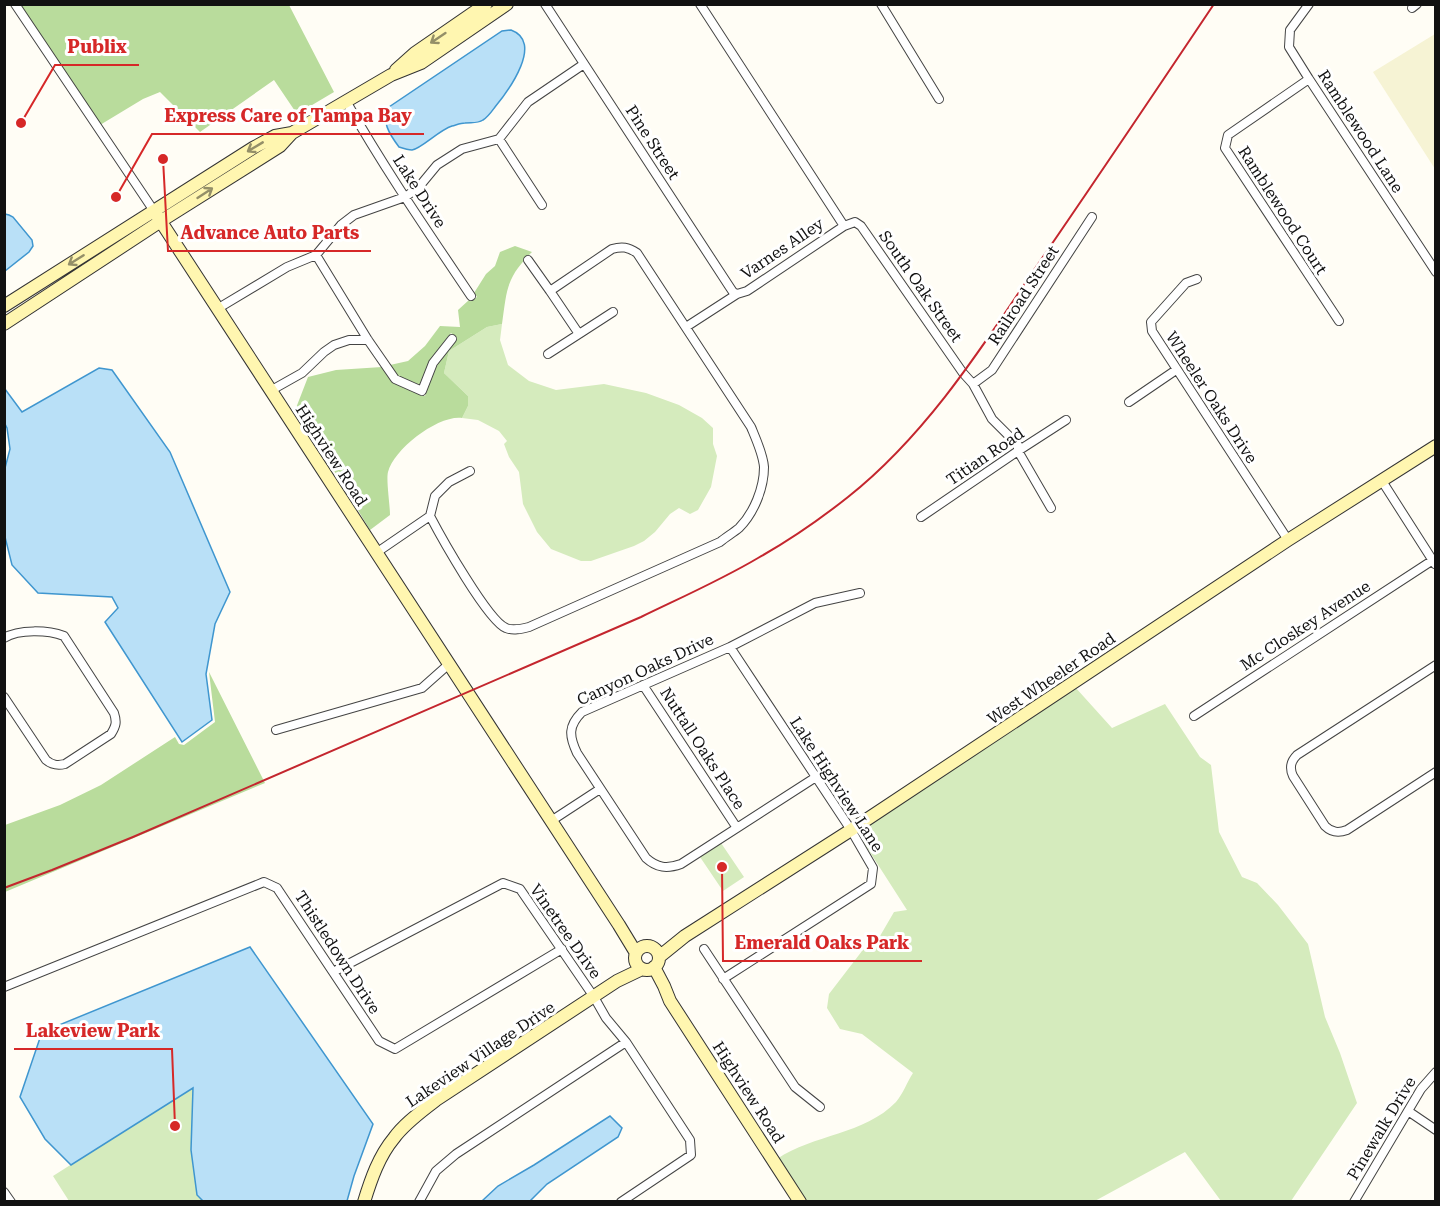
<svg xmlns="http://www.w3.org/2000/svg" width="1440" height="1206" font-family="'Roboto Serif',serif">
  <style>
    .farmland { fill: #f6f3d4 }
    .green { fill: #d5ebbd }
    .forest { fill: #b9dc9c }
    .water { fill: #b9e0f7; stroke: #3f96cf; stroke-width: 1.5 }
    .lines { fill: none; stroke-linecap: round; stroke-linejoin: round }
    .street-casing { stroke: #444; stroke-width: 10 }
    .secondary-casing { stroke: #333; stroke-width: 14 }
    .street { stroke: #fff; stroke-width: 8 }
    .secondary { stroke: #fff6b0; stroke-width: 12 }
    .rail { stroke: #c4262e; stroke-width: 2 }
    .oneway { stroke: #948f68 }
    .labels { text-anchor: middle; stroke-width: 6; stroke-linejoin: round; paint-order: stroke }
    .street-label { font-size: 16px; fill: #111; stroke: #fff }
    .leader { fill: none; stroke: #d62828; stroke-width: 2 }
    .callout-dot { fill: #d62828; stroke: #fff; stroke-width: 2 }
    .callout-label { font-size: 18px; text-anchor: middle; font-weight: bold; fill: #d62828; stroke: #fff; stroke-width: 6; stroke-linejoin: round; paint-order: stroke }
  </style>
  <rect width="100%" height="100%" fill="#fffdf5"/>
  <path class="farmland" d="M1435,34V169L1373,72Z"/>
  <path class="green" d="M502,324L500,340L508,365L529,381L556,390L604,384L646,393L679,405L702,418L713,428V444L717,456L711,487L698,510L690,514L679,508L670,514L655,532L644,541L634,546L591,561H581L551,549L537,532L523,504L519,472L509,457L504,444L507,441L499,431L478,420L462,418L468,406V396L444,373L449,351L487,327Z
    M1075,687L1112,728L1165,704L1200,757L1211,765L1219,832L1242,877L1257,883L1278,905L1308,944L1325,1017L1340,1053L1357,1103L1291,1201H1221L1185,1152L1093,1202L805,1201L777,1159C814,1134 864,1135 896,1102C903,1094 907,1082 913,1073L862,1034L840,1029L827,1008L829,994L862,951L880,936L894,912L907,910L857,832L915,793L951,771Z
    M721,843L744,877L723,891L700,857Z
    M193,1087L268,1201H69L53,1176Z"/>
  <path class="forest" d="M19,5H289L334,92L297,114L274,80L200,132L160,92L143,99L100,125Z
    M515,246L532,252C506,278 507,289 502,324L487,327L449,351L444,373L468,396V406L462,418C438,415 394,449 388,472C386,480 390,505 390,515L370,530L296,408L308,377L336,370L382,367L394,383L425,396L436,365L457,338L451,333L430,360L420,385L398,376L390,365L408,361L425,346L440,326L460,327L458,310L469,300L471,301L477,297L474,293L486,274L495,266L500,252Z
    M209,672L265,783L5,892V825L60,805L101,785L175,737L179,744L184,745L215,722Z"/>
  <path class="water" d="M511,30C544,42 509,90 495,107C492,111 488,117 483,120C477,124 471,122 465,123C461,123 456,125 452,126C439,130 421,149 412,150C408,150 402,148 399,147C390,135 380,120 389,107L502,31Z
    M5,214L9,215L13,217L32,240L33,246L29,252L5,271Z
    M99,368L112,370L170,452L230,592L215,624L206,674L212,720L182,742L105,622L118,608L112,597L38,593L12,565L5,537V468L10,449L7,428L5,424V389L22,412Z
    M250,947L373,1124L354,1176L347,1201H203L197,1195L191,1150L193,1088L71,1165L45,1139L20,1097L42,1032Z
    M610,1116L622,1128L618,1137L547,1184L530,1201H482L498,1186L534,1165Z"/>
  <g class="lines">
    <defs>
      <path id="street" d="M15,4L154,211
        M545,4L729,286L733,292L737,294
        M700,4L844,226
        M881,4L939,99
        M1309,4L1290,30L1289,47L1309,79L1436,272
        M1412,8L1417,4
        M1309,79L1228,135L1225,148L1339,321
        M346,101C384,168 428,232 471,296
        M499,139L542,205
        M316,255L368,340L395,379L422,391L433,363L452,339
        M528,260L550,291
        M1197,279L1186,283L1151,322L1152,331L1288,540
        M217,309L287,267L316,255L341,225L354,215L405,197L418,188L437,165L462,149L499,139L528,102L584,64
        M686,327L737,294L747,291L844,226L855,222L861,226L963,373L973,384L992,419L1018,445V451L1051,508
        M548,354L579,334
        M973,384L992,370L1092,217
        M270,391L302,373L324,352L334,345L349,340H368
        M1129,402L1176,370
        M1382,481L1435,564
        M430,516C441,537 488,621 506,628C513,631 521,629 529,627L720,542C726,537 733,533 739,528C754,513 764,488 764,467C763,454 756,439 751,427L637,253C628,247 622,246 612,249L550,291L579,334L613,312
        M921,517L1018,451L1066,420
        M376,553L430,516L435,496L449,482L470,471
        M4,638C19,629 48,630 64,636L114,713C117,722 116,726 111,734L65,764C57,766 52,765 46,760L4,697
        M1436,665L1297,755C1291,761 1289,767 1293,776L1325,826C1332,833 1339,833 1347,830L1436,772
        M643,685L737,828
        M1194,716L1433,560
        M276,730L422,688L449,664
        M816,777L681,864C667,869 657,868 646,858L577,753C569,736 568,726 582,712L730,647L815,603L860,593
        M551,821L600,789
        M704,949L795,1087L820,1107
        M333,972L503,883L520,889L594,997L606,1018L626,1042L690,1140L691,1155L621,1202
        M723,979L871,884L873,868L851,830L730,647
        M4,987L264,882L277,888L379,1041L395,1049L562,949
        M1408,1111L1436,1130
        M4,1192L11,1202
        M419,1202L436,1171L456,1154L626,1042
        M1354,1202L1421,1089L1436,1072"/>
      <path id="secondary" d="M396,70L415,53L486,4
        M154,211L619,925L636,953
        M4,306L253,148L275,136L292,133
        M4,324L161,221L280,146L292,133L391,75L421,63L507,4
        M635 958a12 12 0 1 1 24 0a12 12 0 1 1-24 0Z
        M659,957L685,936L851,830L1288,540L1436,446
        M654,967L664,986L670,1001L800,1202
        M364,1202C371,1179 379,1156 394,1138C405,1123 421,1112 436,1100L617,981L642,969"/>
    </defs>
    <use href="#street" class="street-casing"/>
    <use href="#secondary" class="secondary-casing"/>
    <use href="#street" class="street"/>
    <use href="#secondary" class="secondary"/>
    <path class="rail" d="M4,888L52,870L133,837L641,617C680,598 721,580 758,558C790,540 819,520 848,497C926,435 981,349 1036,267C1096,180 1155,92 1214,4"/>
  </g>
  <defs><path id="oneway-shaft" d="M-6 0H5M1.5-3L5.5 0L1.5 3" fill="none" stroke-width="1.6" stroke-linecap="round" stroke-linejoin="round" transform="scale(1.5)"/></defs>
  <g class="oneway">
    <use href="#oneway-shaft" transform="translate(438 38) rotate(146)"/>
    <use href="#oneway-shaft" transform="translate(255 147) rotate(149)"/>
    <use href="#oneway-shaft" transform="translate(205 193) rotate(-33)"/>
    <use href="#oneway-shaft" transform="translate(76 260) rotate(148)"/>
  </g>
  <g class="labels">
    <g class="street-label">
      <text transform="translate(1361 131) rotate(57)" y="6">Ramblewood Lane</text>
      <text transform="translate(653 142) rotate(57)" y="6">Pine Street</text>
      <text transform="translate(420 191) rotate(57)" y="6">Lake Drive</text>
      <text transform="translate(1283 210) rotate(57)" y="6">Ramblewood Court</text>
      <text transform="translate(782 248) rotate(-34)" y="6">Varnes Alley</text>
      <text transform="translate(921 286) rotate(55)" y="6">South Oak Street</text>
      <text transform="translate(1023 295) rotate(-57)" y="6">Railroad Street</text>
      <text transform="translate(1212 397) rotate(57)" y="6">Wheeler Oaks Drive</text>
      <text transform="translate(332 455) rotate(57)" y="6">Highview Road</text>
      <text transform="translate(985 456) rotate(-34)" y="6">Titian Road</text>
      <text transform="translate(1305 625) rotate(-33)" y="6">Mc Closkey Avenue</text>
      <text transform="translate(645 669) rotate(-25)" y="6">Canyon Oaks Drive</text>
      <text transform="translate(1051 678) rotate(-34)" y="6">West Wheeler Road</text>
      <text transform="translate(703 748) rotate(57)" y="6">Nuttall Oaks Place</text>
      <text transform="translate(837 784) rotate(57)" y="6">Lake Highview Lane</text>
      <text transform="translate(566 931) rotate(55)" y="6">Vinetree Drive</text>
      <text transform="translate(338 952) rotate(57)" y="6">Thistledown Drive</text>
      <text transform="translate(480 1054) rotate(-34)" y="6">Lakeview Village Drive</text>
      <text transform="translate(749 1092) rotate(57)" y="6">Highview Road</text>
      <text transform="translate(1381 1128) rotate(-59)" y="6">Pinewalk Drive</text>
    </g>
  </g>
  <path class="leader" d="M21 123L55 65H139M116 197L152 134H424M163 159L168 251H371M722 867L723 961H922M175 1126L172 1049H14"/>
  <g class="callout-dot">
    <circle cx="21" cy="123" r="6"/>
    <circle cx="116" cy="197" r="6"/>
    <circle cx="163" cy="159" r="6"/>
    <circle cx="722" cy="867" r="6"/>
    <circle cx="175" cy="1126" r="6"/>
  </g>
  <g class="callout-label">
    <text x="97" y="53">Publix</text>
    <text x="288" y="122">Express Care of Tampa Bay</text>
    <text x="270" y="239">Advance Auto Parts</text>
    <text x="822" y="949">Emerald Oaks Park</text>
    <text x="93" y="1037">Lakeview Park</text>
  </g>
  <rect width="1440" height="1206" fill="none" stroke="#111111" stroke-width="12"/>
</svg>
